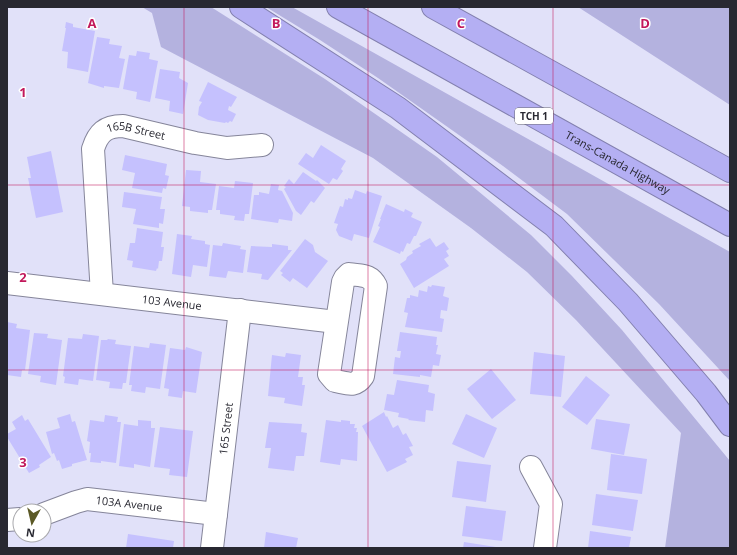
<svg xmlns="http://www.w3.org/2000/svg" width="737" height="555" font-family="'Open Sans',sans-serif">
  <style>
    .green { fill: #b4b2df }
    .building { fill: #c5c1fe }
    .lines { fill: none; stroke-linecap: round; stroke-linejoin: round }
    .minor-casing { stroke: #85859a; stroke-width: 24 }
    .highway-casing { stroke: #8380af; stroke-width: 24 }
    .minor { stroke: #fff; stroke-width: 22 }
    .highway { stroke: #b4aff3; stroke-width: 22 }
    .grid { fill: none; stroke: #c2185b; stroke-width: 1; stroke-opacity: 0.55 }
    .labels { text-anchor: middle; stroke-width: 3; stroke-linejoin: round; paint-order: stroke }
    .shield { fill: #fff; stroke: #68686f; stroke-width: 1 }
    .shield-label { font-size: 10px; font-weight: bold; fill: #282831 }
    .street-label { font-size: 11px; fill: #282831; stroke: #fff }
    .grid-label { font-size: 13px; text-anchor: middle; font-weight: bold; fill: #c2185b; stroke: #fff; stroke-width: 3; stroke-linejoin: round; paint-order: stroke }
  </style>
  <rect width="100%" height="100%" fill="#e1e1f9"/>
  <path class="green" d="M142,7H211L325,79L437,157L531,235L572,276L622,330L730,461V548H665L681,433L576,320L527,272L471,228L373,158L161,47L152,13Z
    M266,7H292L730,252V381L659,304L567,214L503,166L378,78L320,40Z
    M578,7H730V105Z"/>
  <path class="building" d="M66,22L73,24V27L95,31L88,72L67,68L68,52L62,51L66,28H65Z
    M97,37L110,39L109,44L122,46L119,58L125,59L119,88L104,86V88L88,83Z
    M137,51L150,53L149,59L158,61L150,102L136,99L137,92L123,89L129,55L136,56Z
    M160,69L180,72L179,78L188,83L183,114L169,111L170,101L155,98Z
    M208,82L237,97L231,107L229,106L228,110L236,114L232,122L230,121L228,123L226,122L225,123L208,120L198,115L199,107L202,102L199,101Z
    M321,145L346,161L341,169L343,171L337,180L333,178L329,184L298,164L306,153L313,158Z
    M51,151L63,212L36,218L28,178H31L27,157Z
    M125,155L167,164L165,175L169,176L166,189L163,188L162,193L132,188L135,173L122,170Z
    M186,170L201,171L200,182L216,184L212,210H208V213L190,211V207L182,206Z
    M303,172L316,181L317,180L325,188L314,203L311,201L301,215L296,211L284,189L286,187L284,186L289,179L294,184Z
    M235,181L253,183L249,214H245L244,221L234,220L235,216L220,214V210H216L219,186L234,188Z
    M271,184L279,185L278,190L282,191L293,213L292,221L279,219L278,223L251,219L254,195H259V192L269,194Z
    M355,190L366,194L367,191L382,196L369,238L354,234L352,241L339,236L336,230L338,224L334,223L340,206L343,207L345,199L348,200V198L352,199Z
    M124,192L162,197L160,209H165L163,224L159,223V228L133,224L136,209L122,207Z
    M386,204L404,212L405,209L413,213L411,217L422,222L416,236H414L410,244L407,243L403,252L401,251L400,254L373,242L380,227L378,226L381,219H380Z
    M137,228L163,232L161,247H164L162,261H159L158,269L157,268L156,271L132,267L133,261L127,260L130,243H135Z
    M177,234L192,236L191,239L205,241V244L210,245L207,267L193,265L191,277L172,274Z
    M430,238L436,247L444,242L449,249L446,251L449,256L444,259L449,266L414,288L400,264L406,260L407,257L413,253L412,251L421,246L419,244Z
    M305,239L313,245L315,252L328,261L307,288L293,278L290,282L281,275L283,273L280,271Z
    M223,243L241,246L240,249L246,250L243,273L228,271L226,278L209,276L213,245L222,246Z
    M272,244L288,246V250H292L268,280L261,279L262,274L247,272L251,246L272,247Z
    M432,285L445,287L443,296L449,298L447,311L441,310L440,318L444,319L442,332L405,327L408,313L404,312L407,298H410V295L418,297L419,290L427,292L428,286L431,287Z
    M7,322L17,324L16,328L30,330L25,370H22L21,377L7,375Z
    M400,332L437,337L436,345H438L436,354L441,355L439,366L433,365L431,377L420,375V377L393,374L395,357L400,358L401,351H397Z
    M34,333L48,334L47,338L62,340L56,385L40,382L41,376L28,374Z
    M83,334L99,336L93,381L79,379L78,385L64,383L65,377L63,376L68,338L82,339Z
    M108,339L116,340L115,344L131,346L126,383H123L122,389L109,388L110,382L96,380L101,340H107Z
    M150,343L166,345L160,389L146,387L145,393L131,391L132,385H129L134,346L149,348Z
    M186,347L202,352L196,393L183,391L182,398L168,396L169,389L164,388L170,348L185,350Z
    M534,352L565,356L561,397L530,394Z
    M286,353L301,355L298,377H303L302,385H305L302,406L284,403L285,398L268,396L272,355L285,357Z
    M491,369L516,400L492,419L467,389Z
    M586,376L610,395L587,425L562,407Z
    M397,380L429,385L428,392L435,394L433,411L426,410L425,422L408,420L409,419L398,417L399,413L384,410L387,394L394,395Z
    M384,412L386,417L387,416L393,428L398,425L403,435L406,433L413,446L409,447L413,455L405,459L407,462L387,472L362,426Z
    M70,414L72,422L75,421L87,460L72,464V466L62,469L59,460L57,461L54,453L52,454L46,432L60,428L57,418Z
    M466,414L497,428L484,458L452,444Z
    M22,415L25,421L28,419L51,457L39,465L40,467L29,473L7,437V434L16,429L12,422Z
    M105,415L118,417L117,422H121L116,463L101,461V463L90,462L91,453H89L90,442L87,441L90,420L104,422Z
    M596,419L630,424L624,455L591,449Z
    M138,420L151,421V428H155L150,467L134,464V468L119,466L124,424L138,426Z
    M326,420L341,422V420L350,421V424H355L354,428H357L356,432H358L357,461L341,459L340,465L320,462Z
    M269,422L302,424L301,432L307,433L304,456H296L294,471L268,468L271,448H265Z
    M160,427L193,431L187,477L169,475L170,469L154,467Z
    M611,454L647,459L642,494L607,490Z
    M457,461L491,465L486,502L452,497Z
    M596,494L638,500L633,531L592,525Z
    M466,506L506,511L502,541L462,536Z
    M590,531L631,537L629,548H588Z
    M266,532L298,538L296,548H264Z
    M128,534L174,541L173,548H126Z
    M464,542L496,547V548H463Z"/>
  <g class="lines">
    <defs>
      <g id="minor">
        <path d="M349,274C362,276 370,274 376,286L363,376C355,388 347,383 335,381L329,374L343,282L345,278Z"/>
        <path id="s1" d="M7,283L336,322"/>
        <path id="s2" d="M102,294L93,149C98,133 105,126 123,126L195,143L227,148L262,145"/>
        <path d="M531,467L551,504L545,548"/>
        <path id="s3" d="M44,514L76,502L87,499L216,514"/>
        <path d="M7,520L20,519"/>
        <path id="s4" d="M212,548L240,310"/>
      </g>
      <g id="highway">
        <path d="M241,7L398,108L554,226L628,302L706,393L730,425"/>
        <path id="s5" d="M338,7L730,225"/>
        <path d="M433,7L730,171"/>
      </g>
    </defs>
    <use href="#minor" class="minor-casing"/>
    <use href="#highway" class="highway-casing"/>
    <use href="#minor" class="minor"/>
    <use href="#highway" class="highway"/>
  </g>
  <path class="grid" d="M184,7V548M368,7V548M553,7V548M7,185H730M7,370H730"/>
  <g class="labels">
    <rect class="shield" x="515" y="108" width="38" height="16" rx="3"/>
    <g class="shield-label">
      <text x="534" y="120">TCH 1</text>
    </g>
    <g class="street-label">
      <text dy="4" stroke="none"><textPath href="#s2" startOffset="200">165B Street</textPath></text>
      <text dy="4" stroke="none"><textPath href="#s5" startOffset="320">Trans-Canada Highway</textPath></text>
      <text dy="4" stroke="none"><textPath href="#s1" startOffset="166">103 Avenue</textPath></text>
      <text dy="4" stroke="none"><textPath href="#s4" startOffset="120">165 Street</textPath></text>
      <text dy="4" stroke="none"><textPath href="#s3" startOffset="88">103A Avenue</textPath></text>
    </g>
  </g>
  <g class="grid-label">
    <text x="92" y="28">A</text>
    <text x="276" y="28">B</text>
    <text x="461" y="28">C</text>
    <text x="645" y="28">D</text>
    <text x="23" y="97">1</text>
    <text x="23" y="282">2</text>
    <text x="23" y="467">3</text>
  </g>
  <rect width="737" height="555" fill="none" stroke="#282831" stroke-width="16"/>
  <g transform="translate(32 523) rotate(188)"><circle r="19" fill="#ffffff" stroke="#a9a9ad"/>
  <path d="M0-3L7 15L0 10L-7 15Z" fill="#5b5926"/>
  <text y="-6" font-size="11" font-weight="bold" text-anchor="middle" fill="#282831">N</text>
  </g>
</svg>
